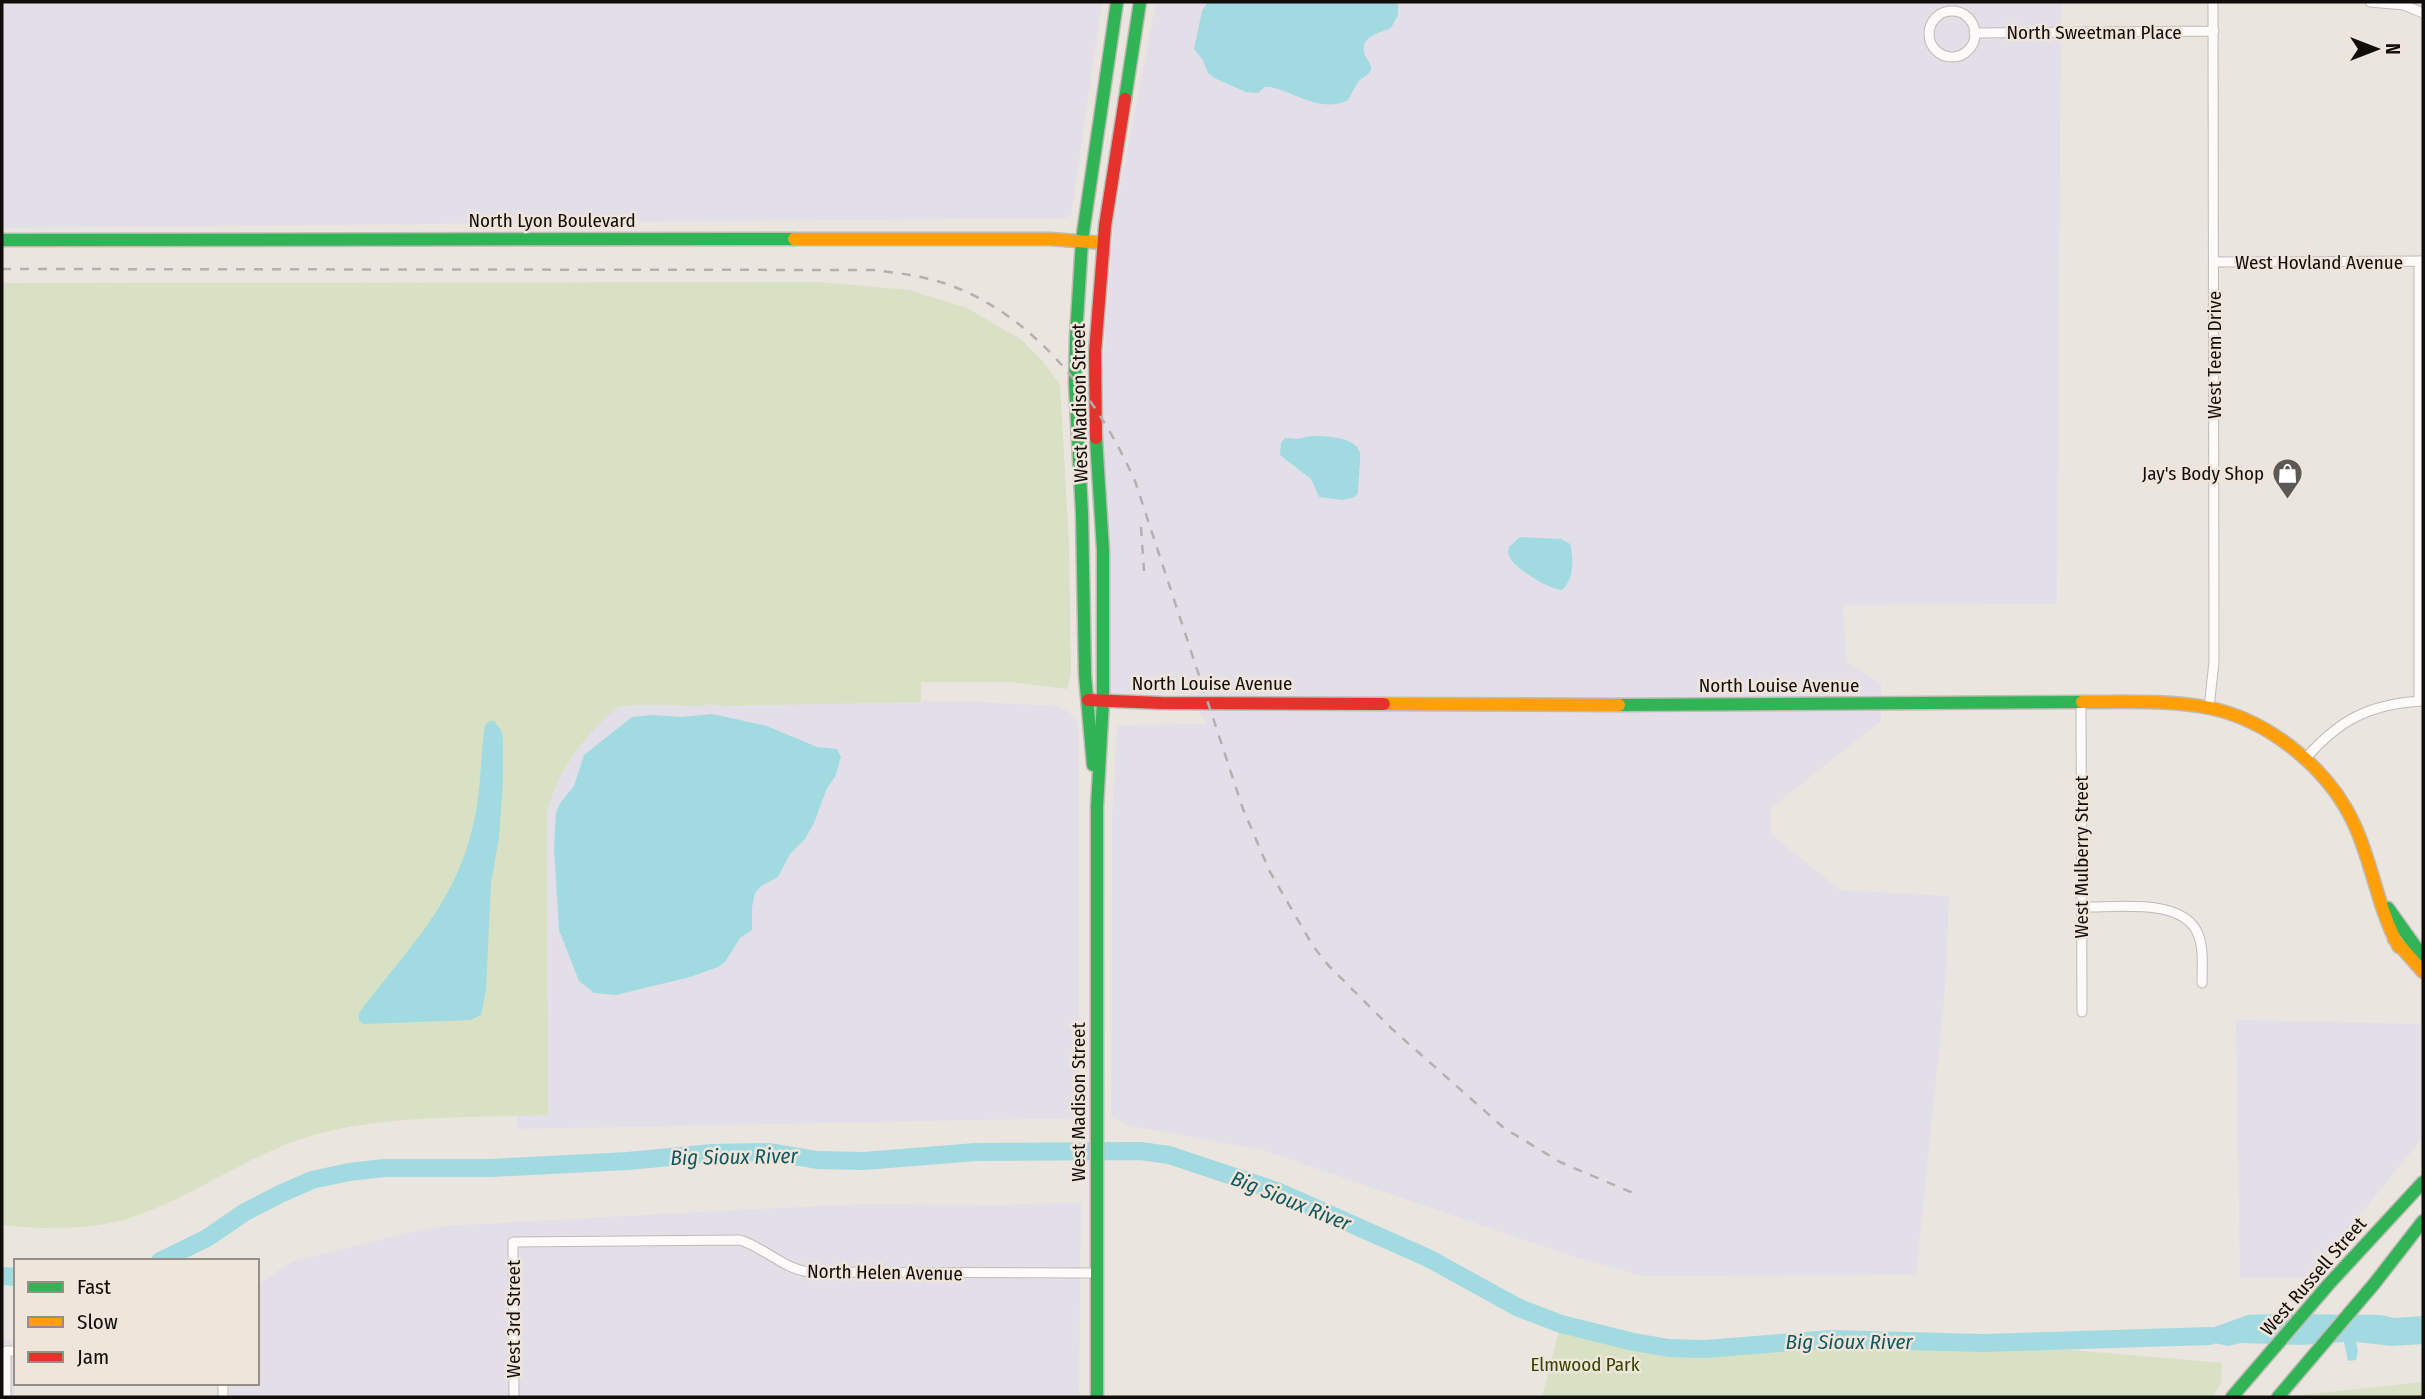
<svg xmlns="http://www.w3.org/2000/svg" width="2425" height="1399" font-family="'Fira Sans Condensed',sans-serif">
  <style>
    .industrial { fill: #e3dfe8 }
    .green { fill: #d9e1c4 }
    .water { fill: #a2dae1 }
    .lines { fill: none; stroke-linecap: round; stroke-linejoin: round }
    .river { stroke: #a2dae1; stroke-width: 18 }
    .street-casing { stroke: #bebab5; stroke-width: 11 }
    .fast-casing { stroke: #bebab5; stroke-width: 15 }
    .slow-casing { stroke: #bebab5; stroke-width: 15 }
    .jam-casing { stroke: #bebab5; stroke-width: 15 }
    .street { stroke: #fcfbfa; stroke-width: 9 }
    .fast { stroke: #30b455; stroke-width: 12 }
    .slow { stroke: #ff9f0a; stroke-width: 12 }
    .jam { stroke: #e5322d; stroke-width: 12 }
    .rail { stroke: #b3b1b0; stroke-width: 2.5; stroke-dasharray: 9 9; stroke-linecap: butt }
    .labels { text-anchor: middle; stroke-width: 5; stroke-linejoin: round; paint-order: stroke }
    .street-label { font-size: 19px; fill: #100d0a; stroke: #efe5da }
    .poi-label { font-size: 19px; fill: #100d0a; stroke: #efe5da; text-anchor: end }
    .park-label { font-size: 19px; fill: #334501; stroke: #efe5da }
    .water-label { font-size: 21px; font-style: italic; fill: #105961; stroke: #efe5da }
  </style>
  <rect width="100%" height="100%" fill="#eae5df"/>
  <path class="industrial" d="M2,2H1102L1071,216L1064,218L2,228Z
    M1156,2H2061L2057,604L1843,605L1846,662L1881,684V721L1771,808V834L1840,890L1949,896L1945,991L1916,1275L1643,1276L1574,1257L1259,1149L1129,1126L1111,1117L1112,816L1117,725L1207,724L1189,694L1110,693L1106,479L1101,392L1114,217Z
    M515,701H959L1056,706L1068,711L1076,720L1079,730V1118L517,1129Z
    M2236,1020L2423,1024V1137L2309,1278H2240Z
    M1081,1202L1079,1397H230V1383H257V1285L291,1262L411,1232L444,1226L754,1209L866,1204L1001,1205Z
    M2,1336L15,1344V1397H2Z"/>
  <path class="green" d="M818,282L909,290L967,308L1020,339L1039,357L1060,384L1069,544L1071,673L1067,689L1011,682H921V702L722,706L710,704L700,706C686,706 629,703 619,707C612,710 604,719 598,725C574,751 556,777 547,812L548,1115C468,1118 380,1114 304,1138C248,1156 199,1192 144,1213C100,1231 48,1230 2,1225V283Z
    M1561,1324C1597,1333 1633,1345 1670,1348C1739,1353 1808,1338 1877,1339C1993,1342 2108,1353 2222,1363L2221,1382L2213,1397H1542Z
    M2423,1382V1397H2298L2301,1395Z"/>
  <path class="water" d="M1208,2H1398V15L1391,28C1381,33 1361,35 1364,52C1365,58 1371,62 1371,68C1370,75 1365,76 1360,80C1355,85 1352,94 1348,100C1322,114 1295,92 1270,87H1265L1258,93L1246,92L1214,78L1208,73L1203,60L1194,49L1202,11Z
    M1310,436C1324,436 1356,436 1360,453C1361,458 1358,485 1358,493L1355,497L1342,500L1319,497L1311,479L1280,455L1281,443L1285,438L1298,439Z
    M1520,537L1561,539L1570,544C1574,558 1574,580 1562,590C1550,590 1516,569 1510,558C1508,554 1508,552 1509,547Z
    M712,714L767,726L817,747L837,749L841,757L835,777L827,788L814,823L805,839L790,854L778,877L761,886L755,893L752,907V930L740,938L725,962L718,967L690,977L616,995L594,993L579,981L559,930L554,847L556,813L560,803L574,786L584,755L632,717L652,715L682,717Z
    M490,721H494L501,730L503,739V782L499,838L491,883L486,990L481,1015L471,1020L364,1024L359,1021V1013C413,941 461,900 477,806C481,779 481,752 485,725Z
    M2273,1314L2381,1315L2394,1318L2423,1316V1344L2392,1346L2356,1342L2358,1351L2356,1360L2348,1361L2344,1342L2301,1345L2241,1343L2228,1346L2186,1337L2248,1315Z"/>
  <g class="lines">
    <path class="river" d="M160,1261L207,1238L245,1212L280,1194L312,1180L349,1172L384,1168H491L628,1161L712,1153L770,1152L817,1160L864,1161L976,1152L1140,1151L1169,1155L1277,1191L1428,1258L1519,1308L1561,1324L1634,1342L1669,1348L1706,1349L1831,1339L1982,1343L2210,1336
      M2,1276L16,1277"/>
    <defs>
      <path id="street" d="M2370,2L2404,5L2423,13
        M1929 34a23 23 0 1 1 46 0a23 23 0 1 1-46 0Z
        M1974,33L2214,31
        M2419,261V701
        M2214,262L2422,261
        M2081,702L2082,1012
        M2209,708L2214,662L2213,2
        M2305,759C2339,720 2369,704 2422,701
        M2081,907C2115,908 2183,897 2198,934C2204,949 2202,967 2202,983
        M223,1383V1397
        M6,1397V1351H16
        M514,1397L513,1242L740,1240C765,1248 784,1269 809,1272L1098,1273"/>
      <path id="fast" d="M1125,99L1140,2
        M2,240L794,239
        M1096,438L1103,550V701L1097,807V1397
        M1619,705L2082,702
        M1093,765L1085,675L1082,514L1075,383L1076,336L1082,240L1117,2
        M2388,908L2423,957
        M2232,1397L2328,1285L2423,1182
        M2278,1397L2374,1284L2423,1221"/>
      <path id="slow" d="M794,239H1050L1103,243
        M2082,702C2124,702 2169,700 2210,708C2271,721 2330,770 2355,826C2373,866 2378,909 2399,947
        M1384,704L1619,705
        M2394,939L2423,972"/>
      <path id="jam" d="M1096,438L1095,353L1105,226L1125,99
        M1088,700L1161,703L1384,704"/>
    </defs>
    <use href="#street" class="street-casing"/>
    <use href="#fast" class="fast-casing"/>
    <use href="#slow" class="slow-casing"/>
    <use href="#jam" class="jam-casing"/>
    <use href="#street" class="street"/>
    <use href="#fast" class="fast"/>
    <use href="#slow" class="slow"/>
    <use href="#jam" class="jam"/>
    <path class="rail" d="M2,269L873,270C899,273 926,276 952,286C1037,318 1099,400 1135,481L1243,809L1270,872L1313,946L1328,965L1392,1029L1504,1128L1560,1162L1640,1196
      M1141,527L1144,571"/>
  </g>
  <defs>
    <symbol id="shop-pin" viewBox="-11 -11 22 30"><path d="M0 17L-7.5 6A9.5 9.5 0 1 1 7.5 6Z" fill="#5c5955" stroke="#efe5da"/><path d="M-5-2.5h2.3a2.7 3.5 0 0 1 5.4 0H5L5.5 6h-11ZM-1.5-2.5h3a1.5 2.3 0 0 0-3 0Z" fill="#fff"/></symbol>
  </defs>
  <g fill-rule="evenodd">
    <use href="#shop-pin" x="2270" y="456" width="35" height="47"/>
  </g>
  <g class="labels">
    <g class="street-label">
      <text x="2094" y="39">North Sweetman Place</text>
      <text x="552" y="227">North Lyon Boulevard</text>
      <text x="2319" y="269">West Hovland Avenue</text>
      <text transform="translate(2214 355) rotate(-90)" y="7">West Teem Drive</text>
      <text transform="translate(1079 403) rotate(-91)" y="7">West Madison Street</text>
      <text x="1212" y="690">North Louise Avenue</text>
      <text x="1779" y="692">North Louise Avenue</text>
      <text transform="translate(2081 857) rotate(-90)" y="7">West Mulberry Street</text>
      <text transform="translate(1078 1102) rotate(-90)" y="7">West Madison Street</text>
      <text transform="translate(885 1272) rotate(1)" y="7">North Helen Avenue</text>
      <text transform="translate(2313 1276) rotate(-49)" y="7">West Russell Street</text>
      <text transform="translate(513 1319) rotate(-90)" y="7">West 3rd Street</text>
    </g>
    <g class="poi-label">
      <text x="2264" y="480">Jay's Body Shop</text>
    </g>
    <g class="park-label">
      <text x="1585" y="1371">Elmwood Park</text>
    </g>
    <g class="water-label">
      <text transform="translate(734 1157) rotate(-1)" y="7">Big Sioux River</text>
      <text transform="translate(1291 1201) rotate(22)" y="7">Big Sioux River</text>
      <text x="1849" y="1349">Big Sioux River</text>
    </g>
  </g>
  <rect width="2425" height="1399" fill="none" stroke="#100d0a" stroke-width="7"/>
  <rect x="14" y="1259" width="245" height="126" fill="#efe5da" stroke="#968f87" stroke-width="2"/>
  <rect x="28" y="1282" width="35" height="10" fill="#30b455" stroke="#968f87" stroke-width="2"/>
  <text x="77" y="1294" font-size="21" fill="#100d0a">Fast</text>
  <rect x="28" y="1317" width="35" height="10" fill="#ff9f0a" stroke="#968f87" stroke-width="2"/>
  <text x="77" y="1329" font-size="21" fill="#100d0a">Slow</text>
  <rect x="28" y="1352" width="35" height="10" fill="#e5322d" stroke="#968f87" stroke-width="2"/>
  <text x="77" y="1364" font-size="21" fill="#100d0a">Jam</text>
  <g transform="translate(2376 49) rotate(90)" stroke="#efe5da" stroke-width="5" paint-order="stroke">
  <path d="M0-5L12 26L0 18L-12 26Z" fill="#100d0a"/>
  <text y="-10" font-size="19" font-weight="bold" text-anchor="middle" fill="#100d0a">N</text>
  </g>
</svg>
